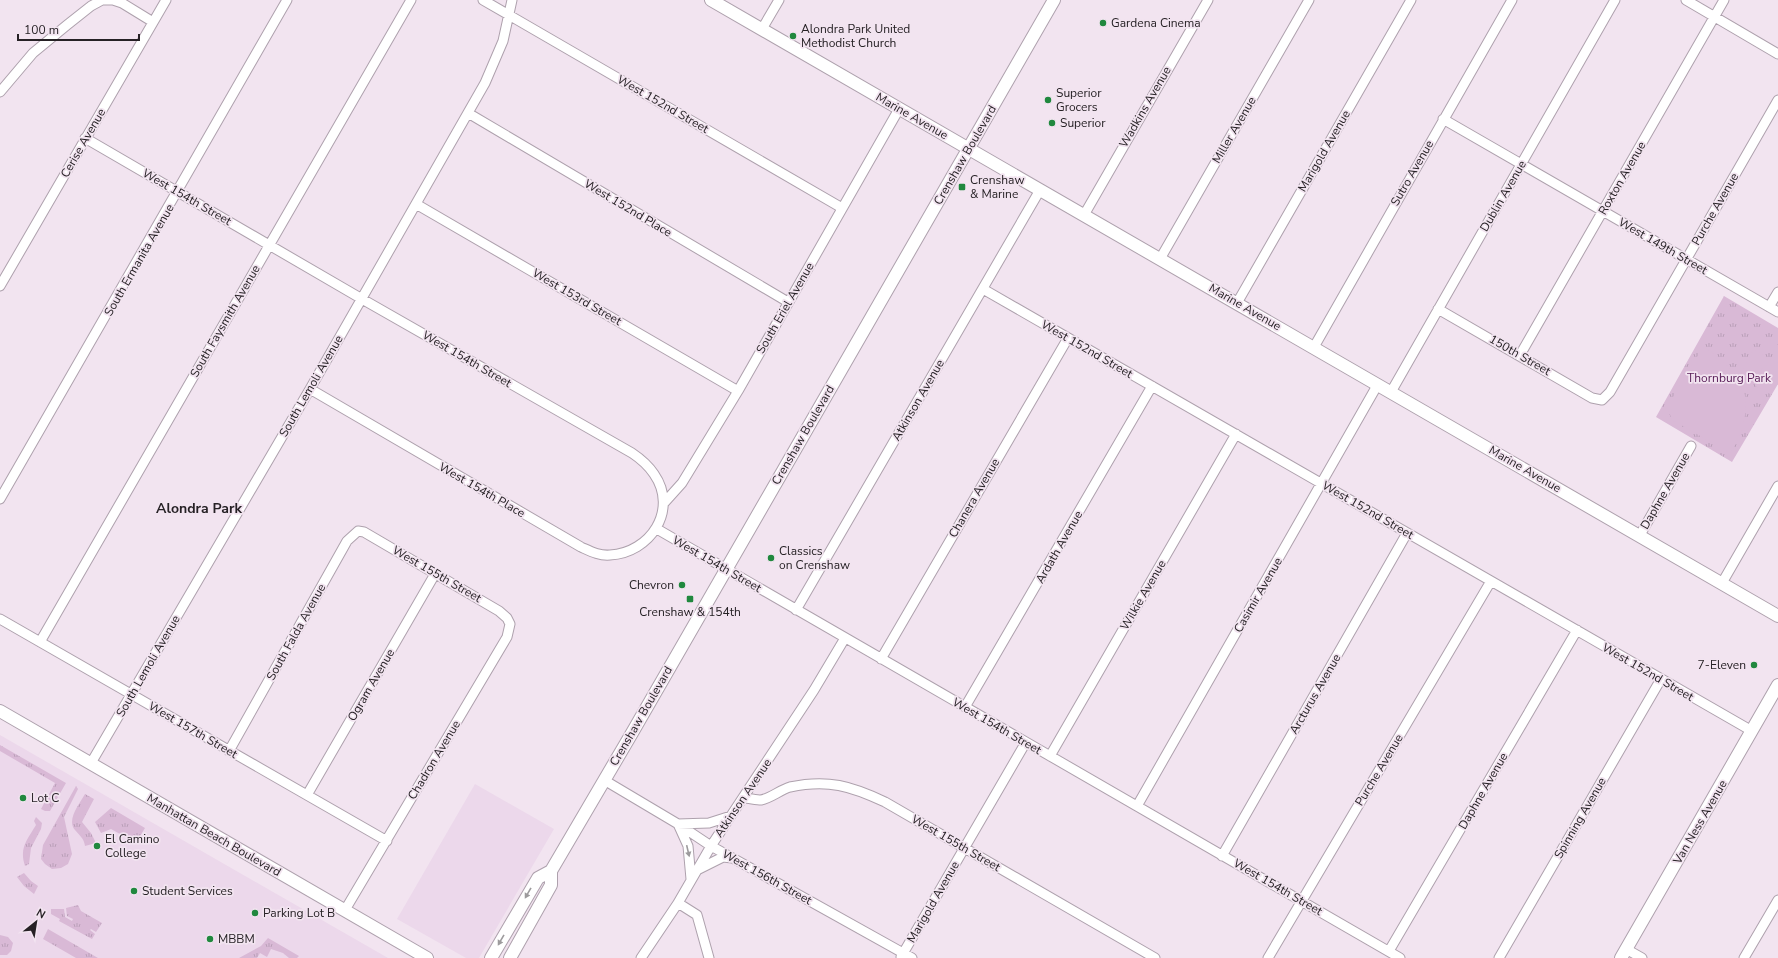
<svg xmlns="http://www.w3.org/2000/svg" width="1778" height="958" font-family="'Nunito Sans',sans-serif">
  <style>
    .built { fill: #ecd8eb }
    .grass { fill: url(#grass-tufts) }
    .pitch { fill: #d9b9d6 }
    .lines { fill: none; stroke-linecap: round; stroke-linejoin: round }
    .minor-casing { stroke: #aea1ad; stroke-width: 11 }
    .major-casing { stroke: #aea1ad; stroke-width: 14 }
    .minor { stroke: #fff; stroke-width: 9 }
    .major { stroke: #fff; stroke-width: 12 }
    .oneway { fill: #9d9b9d }
    .poi-dot { fill: #20883e; stroke: #f2e4f0; stroke-width: 1.5 }
    .labels { text-anchor: middle; stroke-width: 3.5; stroke-linejoin: round; paint-order: stroke }
    .poi-label { font-size: 12px; fill: #262125; stroke: #f2e4f0; text-anchor: start }
    .street-label { font-size: 12px; fill: #262125; stroke: #f2e4f0 }
    .park-label { font-size: 12px; fill: #571b56; stroke: #f2e4f0 }
    .quarter-label { font-size: 14px; font-weight: bold; fill: #262125; stroke: #f2e4f0 }
  </style>
  <defs>
    <pattern id="grass-tufts" width="24" height="20" patternUnits="userSpaceOnUse"><rect width="24" height="20" fill="#d9b9d6"/><path d="M3 7l-1-3M5 7V3M7 7l1-3M15 17l-1-3M17 17v-4M19 17l1-3" fill="none" stroke="#ba9fb8"/></pattern>
  </defs>
  <rect width="100%" height="100%" fill="#f2e4f0"/>
  <path class="built" d="M0,735L388,958H0Z
    M475,784L554,829L479,958H466L397,919Z"/>
  <path class="grass" d="M1724,296L1778,328V384L1732,462L1656,417Z
    M0,745L66,783L50,811H45L41,809L55,783L0,751Z
    M76,786L78,789L64,817L72,854L68,864L61,868L52,869L45,864L41,859L43,845Z
    M85,794L94,799L82,822L91,833L96,843L85,846C84,838 79,835 75,830C66,820 80,803 85,794Z
    M111,808L145,828L136,843L111,829L101,833L95,822Z
    M36,817L42,823L41,829L31,848L29,864L25,866C19,848 27,840 36,825L34,821Z
    M24,873L31,881L38,886L34,894L24,886L17,877Z
    M78,905L81,911L102,923L96,932L91,929L90,930L95,934L92,939L59,921L60,919L51,914V909H64L65,917L72,921L73,919L67,916L66,908Z
    M48,929L98,958H76L43,939Z
    M0,935L8,937L13,943L11,951L7,955H0Z
    M268,938L299,956L297,958H289L283,953L271,949L267,957L260,953L257,958H239L261,946Z"/>
  <path class="pitch" d="M1703,347C1719,355 1738,374 1744,392C1750,408 1741,440 1730,453L1672,420L1667,407Z
    M1754,349L1768,358L1753,384L1739,376Z
    M1770,359L1778,363V380L1770,394L1755,386Z"/>
  <g class="lines">
    <defs>
      <path id="minor" d="M113,0L122,3L153,22
        M483,0L842,208
        M1686,0L1778,54
        M762,29L779,0
        M0,92L33,53L67,25L91,6L102,0H111
        M468,113L788,302
        M1443,119L1778,312
        M85,138L362,299L632,453C641,459 648,465 654,474C679,510 650,553 610,555C599,556 590,551 581,547L310,389
        M416,204L738,391
        M1084,215L1208,0
        M1160,259L1309,0
        M0,286L166,0
        M983,289L1752,731
        M1237,303L1411,0
        M1769,307L1778,292
        M1438,309L1592,398L1602,400L1610,392L1778,100
        M1314,347L1512,0
        M1520,355L1724,0
        M1391,392L1615,0
        M0,499L287,0
        M664,503L682,483L738,391L899,109
        M657,529L1400,958
        M1640,535L1691,446
        M1722,583L1778,486
        M796,610L1040,190
        M0,619L387,841
        M40,642L411,0
        M881,659L1068,338
        M965,707L1152,386
        M229,751L347,541L358,531L364,532L499,611L507,618L510,624L507,637L345,910
        M1050,756L1236,434
        M91,763L310,389L485,83L503,41L512,0
        M604,780L678,824L711,846L912,958
        M307,795L435,574
        M743,798C748,798 756,800 761,800C771,798 780,790 790,787C828,779 851,786 885,802L1155,958
        M1137,806L1378,384
        M1222,856L1407,533
        M697,870L723,857L732,858
        M691,879L688,846L678,824L709,823L731,816
        M678,903L697,915L709,958
        M1626,949L1642,958
        M1389,951L1577,630
        M901,957L1026,742
        M641,958L678,903L711,846L814,690L845,638
        M1268,958L1491,581
        M1499,958L1661,679
        M1744,958L1778,900"/>
      <path id="major" d="M711,0L1778,616
        M0,711L427,958
        M491,958L538,878L551,871
        M510,958L551,885V871L632,733L1054,0
        M1621,958L1778,685"/>
    </defs>
    <use href="#minor" class="minor-casing"/>
    <use href="#major" class="major-casing"/>
    <use href="#minor" class="minor"/>
    <use href="#major" class="major"/>
  </g>
  <defs><path id="oneway-solid" d="M-6-.8H1V-3.2L6.5 0L1 3.2V.8H-6Z"/></defs>
  <g class="oneway">
    <use href="#oneway-solid" transform="translate(688 851) rotate(77)"/>
    <use href="#oneway-solid" transform="translate(528 893) rotate(120)"/>
    <use href="#oneway-solid" transform="translate(501 940) rotate(120)"/>
  </g>
  <g class="poi-dot">
    <circle cx="1103" cy="23" r="4"/>
    <circle cx="793" cy="36" r="4"/>
    <circle cx="1048" cy="100" r="4"/>
    <circle cx="1052" cy="123" r="4"/>
    <rect x="958" y="183" width="8" height="8" rx="2"/>
    <circle cx="771" cy="558" r="4"/>
    <circle cx="682" cy="585" r="4"/>
    <rect x="686" y="595" width="8" height="8" rx="2"/>
    <circle cx="1754" cy="665" r="4"/>
    <circle cx="23" cy="798" r="4"/>
    <circle cx="97" cy="846" r="4"/>
    <circle cx="134" cy="891" r="4"/>
    <circle cx="255" cy="913" r="4"/>
    <circle cx="210" cy="939" r="4"/>
  </g>
  <g class="labels">
    <g class="poi-label">
      <text x="1111" y="27">Gardena Cinema</text>
      <text x="801" y="33">Alondra Park United<tspan x="801" dy="14">Methodist Church</tspan></text>
      <text x="1056" y="97">Superior<tspan x="1056" dy="14">Grocers</tspan></text>
      <text x="1060" y="127">Superior</text>
      <text x="970" y="184">Crenshaw<tspan x="970" dy="14">&amp; Marine</tspan></text>
      <text x="779" y="555">Classics<tspan x="779" dy="14">on Crenshaw</tspan></text>
      <text x="674" y="589" text-anchor="end">Chevron</text>
      <text x="690" y="616" text-anchor="middle">Crenshaw &amp; 154th</text>
      <text x="1746" y="669" text-anchor="end">7-Eleven</text>
      <text x="31" y="802">Lot C</text>
      <text x="105" y="843">El Camino<tspan x="105" dy="14">College</tspan></text>
      <text x="142" y="895">Student Services</text>
      <text x="263" y="917">Parking Lot B</text>
      <text x="218" y="943">MBBM</text>
    </g>
    <g class="street-label">
      <text transform="translate(663 104) rotate(30)" y="4">West 152nd Street</text>
      <text transform="translate(1145 107) rotate(-60)" y="4">Wadkins Avenue</text>
      <text transform="translate(912 116) rotate(30)" y="4">Marine Avenue</text>
      <text transform="translate(1234 130) rotate(-60)" y="4">Miller Avenue</text>
      <text transform="translate(83 143) rotate(-60)" y="4">Cerise Avenue</text>
      <text transform="translate(1324 151) rotate(-60)" y="4">Marigold Avenue</text>
      <text transform="translate(965 155) rotate(-60)" y="4">Crenshaw Boulevard</text>
      <text transform="translate(1412 173) rotate(-60)" y="4">Sutro Avenue</text>
      <text transform="translate(1622 178) rotate(-60)" y="4">Roxton Avenue</text>
      <text transform="translate(1503 196) rotate(-60)" y="4">Dublin Avenue</text>
      <text transform="translate(187 197) rotate(30)" y="4">West 154th Street</text>
      <text transform="translate(628 208) rotate(31)" y="4">West 152nd Place</text>
      <text transform="translate(1715 209) rotate(-60)" y="4">Purche Avenue</text>
      <text transform="translate(1663 246) rotate(30)" y="4">West 149th Street</text>
      <text transform="translate(139 260) rotate(-60)" y="4">South Ermanita Avenue</text>
      <text transform="translate(577 297) rotate(30)" y="4">West 153rd Street</text>
      <text transform="translate(1245 307) rotate(30)" y="4">Marine Avenue</text>
      <text transform="translate(785 308) rotate(-60)" y="4">South Eriel Avenue</text>
      <text transform="translate(225 321) rotate(-60)" y="4">South Faysmith Avenue</text>
      <text transform="translate(1087 349) rotate(30)" y="4">West 152nd Street</text>
      <text transform="translate(1520 355) rotate(30)" y="4">150th Street</text>
      <text transform="translate(467 359) rotate(30)" y="4">West 154th Street</text>
      <text transform="translate(311 386) rotate(-60)" y="4">South Lemoli Avenue</text>
      <text transform="translate(918 400) rotate(-60)" y="4">Atkinson Avenue</text>
      <text transform="translate(803 435) rotate(-60)" y="4">Crenshaw Boulevard</text>
      <text transform="translate(1525 469) rotate(30)" y="4">Marine Avenue</text>
      <text transform="translate(482 490) rotate(30)" y="4">West 154th Place</text>
      <text transform="translate(1665 491) rotate(-60)" y="4">Daphne Avenue</text>
      <text transform="translate(974 498) rotate(-60)" y="4">Chanera Avenue</text>
      <text transform="translate(1368 510) rotate(30)" y="4">West 152nd Street</text>
      <text transform="translate(1059 547) rotate(-60)" y="4">Ardath Avenue</text>
      <text transform="translate(717 564) rotate(30)" y="4">West 154th Street</text>
      <text transform="translate(437 574) rotate(30)" y="4">West 155th Street</text>
      <text transform="translate(1143 595) rotate(-60)" y="4">Wilkie Avenue</text>
      <text transform="translate(1258 595) rotate(-60)" y="4">Casimir Avenue</text>
      <text transform="translate(296 632) rotate(-61)" y="4">South Falda Avenue</text>
      <text transform="translate(148 666) rotate(-60)" y="4">South Lemoli Avenue</text>
      <text transform="translate(1648 672) rotate(30)" y="4">West 152nd Street</text>
      <text transform="translate(371 685) rotate(-60)" y="4">Ogram Avenue</text>
      <text transform="translate(1315 694) rotate(-60)" y="4">Arcturus Avenue</text>
      <text transform="translate(641 716) rotate(-60)" y="4">Crenshaw Boulevard</text>
      <text transform="translate(997 726) rotate(30)" y="4">West 154th Street</text>
      <text transform="translate(193 730) rotate(30)" y="4">West 157th Street</text>
      <text transform="translate(434 760) rotate(-59)" y="4">Chadron Avenue</text>
      <text transform="translate(1379 770) rotate(-59)" y="4">Purche Avenue</text>
      <text transform="translate(1483 791) rotate(-60)" y="4">Daphne Avenue</text>
      <text transform="translate(743 798) rotate(-56)" y="4">Atkinson Avenue</text>
      <text transform="translate(1580 818) rotate(-60)" y="4">Spinning Avenue</text>
      <text transform="translate(1700 822) rotate(-60)" y="4">Van Ness Avenue</text>
      <text transform="translate(214 835) rotate(30)" y="4">Manhattan Beach Boulevard</text>
      <text transform="translate(956 843) rotate(30)" y="4">West 155th Street</text>
      <text transform="translate(767 877) rotate(29)" y="4">West 156th Street</text>
      <text transform="translate(1278 887) rotate(30)" y="4">West 154th Street</text>
      <text transform="translate(933 902) rotate(-60)" y="4">Marigold Avenue</text>
    </g>
    <g class="park-label">
      <text x="1729" y="382">Thornburg Park</text>
    </g>
    <g class="quarter-label">
      <text x="199" y="513">Alondra Park</text>
    </g>
  </g>
  <g transform="translate(36 922) rotate(30)" stroke="#f2e4f0" stroke-width="3" paint-order="stroke">
  <path d="M0-3L7 15L0 10L-7 15Z" fill="#262125"/>
  <text y="-6" font-size="11" font-weight="bold" text-anchor="middle" fill="#262125">N</text>
  </g>
  <path d="M18 34v6h121v-6" fill="none" stroke="#262125" stroke-width="2"/>
  <text x="24" y="34" font-size="12" fill="#262125" stroke="#f2e4f0" stroke-width="3" paint-order="stroke">100 m</text>
</svg>
